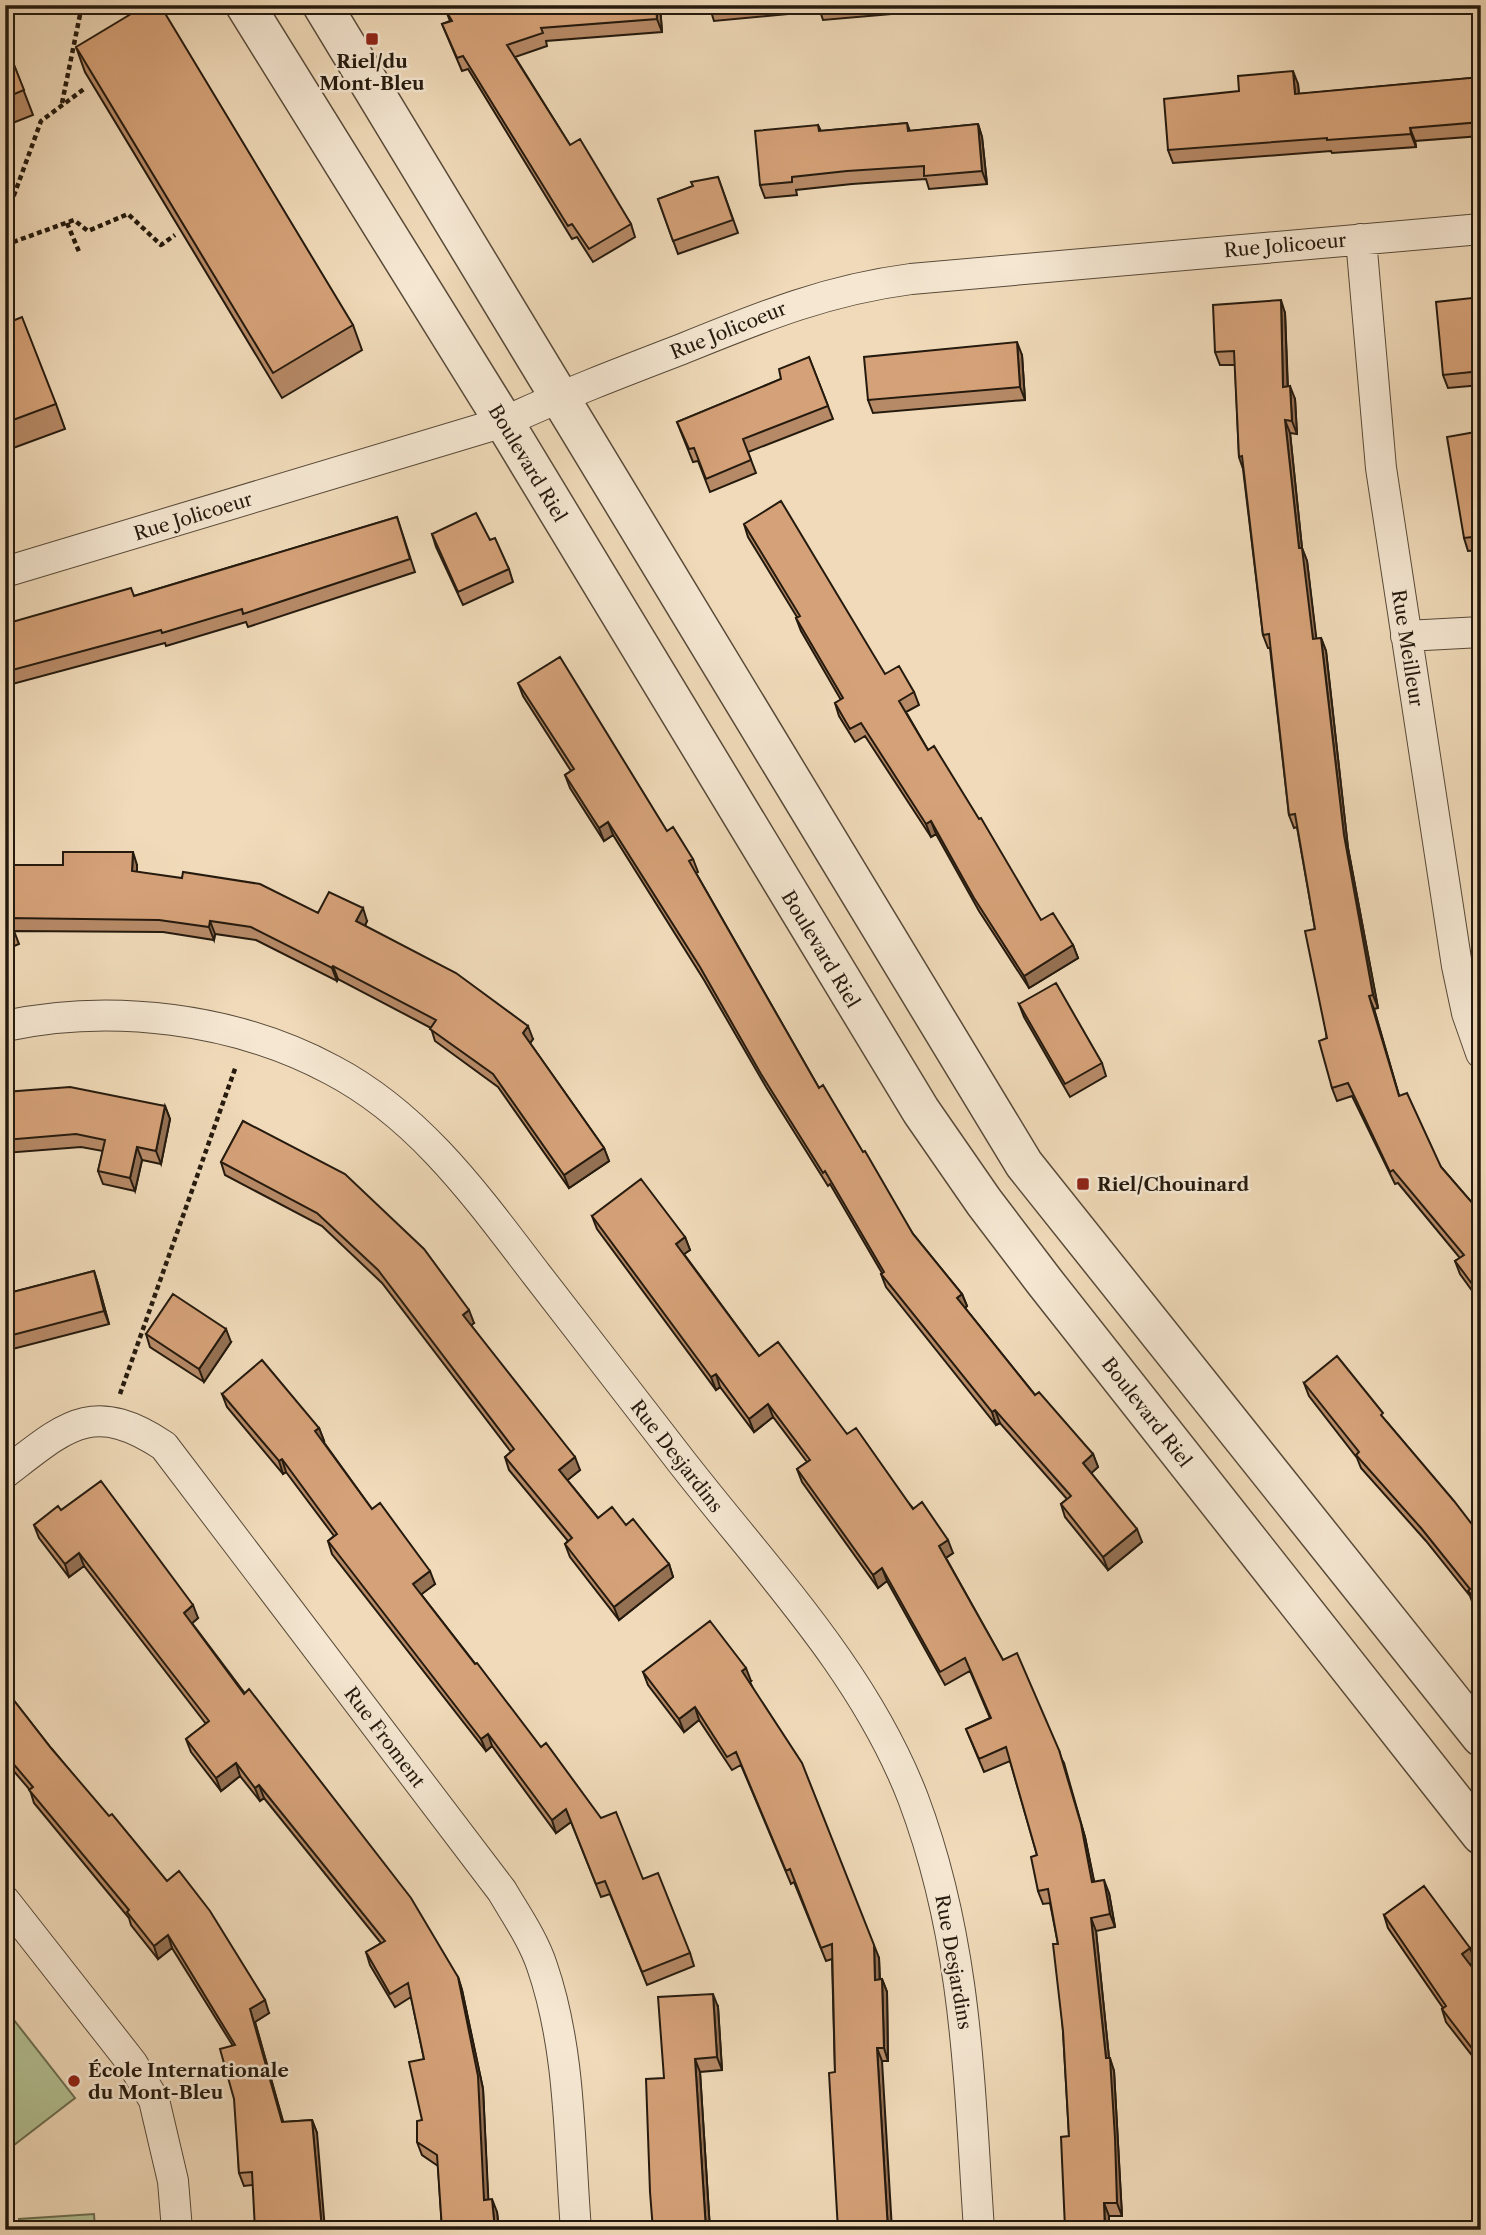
<svg xmlns="http://www.w3.org/2000/svg" width="1486" height="2235" font-family="'Libre Caslon Text',serif">
  <style>
    .green { fill: #b3c194; stroke: #6c6e51; stroke-width: 2 }
    .lines { fill: none; stroke-linecap: round; stroke-linejoin: round }
    .minor-casing { stroke: #584a39; stroke-width: 32 }
    .tertiary-casing { stroke: #584a39; stroke-width: 41 }
    .path { stroke: #251a0e; stroke-width: 4.5; stroke-dasharray: 5 3.5; stroke-linecap: butt }
    .minor { stroke: #f5e7d2; stroke-width: 30 }
    .tertiary { stroke: #f5e7d2; stroke-width: 38 }
    .wall { fill: #b78a67; stroke: #251a0e; stroke-width: 2 }
    .shaded-wall { fill: #957154; stroke: #251a0e; stroke-width: 2 }
    .building { fill: #d5a178; stroke: #251a0e; stroke-width: 2 }
    .poi-dot { fill: #8f2418; stroke: #f5e7d2; stroke-width: 2.5 }
    .labels { text-anchor: middle; stroke-width: 5; stroke-linejoin: round; paint-order: stroke }
    .poi-label { font-size: 19px; font-weight: bold; fill: #251a0e; stroke: #f5e7d2; text-anchor: start }
    .street-label { font-size: 19px; fill: #251a0e; stroke: #f5e7d2 }
  </style>
  <rect width="100%" height="100%" fill="#f0dab9"/>
  <filter id="stains"><feTurbulence type="fractalNoise" baseFrequency=".00286" numOctaves="4"/><feColorMatrix values="0 0 0 0 .2 0 0 0 0 .09 0 0 0 0 .02 0 0 0 .5 -.17"/></filter>
  <radialGradient id="worn" r=".72"><stop offset=".6" stop-color="#630" stop-opacity="0"/><stop offset="1" stop-color="#630" stop-opacity=".3"/></radialGradient>
  <path class="green" d="M10,2015L75,2098L5,2152V2019Z
    M94,2214L95,2230H19V2219Z"/>
  <g class="lines">
    <defs>
      <path id="minor" d="M1361,239L1381,468L1457,966L1467,1013L1481,1053
        M5,572L504,422C562,395 622,372 682,349C761,317 826,290 911,279L1481,229
        M1406,636L1481,632
        M5,1026C112,1003 235,1018 332,1070C420,1116 478,1198 537,1275C583,1334 628,1393 674,1452C759,1563 862,1666 913,1798C967,1941 969,2080 979,2230
        M5,1473C65,1427 92,1398 164,1446L502,1891C516,1915 533,1939 542,1966C571,2050 569,2142 576,2230
        M5,1901L132,2063L154,2100L173,2181L177,2230"/>
      <path id="tertiary" d="M245,5L504,422L921,1111L984,1202L1044,1281L1481,1835
        M322,5L1024,1164L1481,1737"/>
    </defs>
    <use href="#minor" class="minor-casing"/>
    <use href="#tertiary" class="tertiary-casing"/>
    <path class="path" d="M62,103L82,5
      M5,220L41,121L84,89
      M67,223L80,254
      M5,245L74,220L88,231L128,214L161,245L175,235
      M120,1394L236,1066"/>
    <use href="#minor" class="minor"/>
    <use href="#tertiary" class="tertiary"/>
  </g>
  <path class="wall" d="M459,5H536L537,10L554,5H660L662,32L546,41L547,46L515,57L570,145L631,224L635,237L593,262L577,237L572,239L468,69L462,71L442,24L450,21L446,11Z
    M709,5H972V7L823,20L820,11L714,21Z
    M5,42L33,115L5,126Z
    M76,47L353,325L362,350L282,398L85,72Z
    M1481,77V136L1415,141L1416,147L1332,153L1331,151L1173,163L1168,150L1298,84L1299,94Z
    M907,123L910,131L978,124L982,137L987,184L929,189L926,179L852,184L796,190L797,195L765,198L760,185L818,125L821,131Z
    M718,177L738,233L678,254L658,199Z
    M1481,297V385L1448,388L1443,375Z
    M1285,313L1288,387L1295,399L1297,434L1290,433L1302,548L1307,561L1316,639L1321,638L1326,651L1348,848L1378,1008L1374,1009L1399,1096L1441,1167L1481,1213V1303L1460,1274L1455,1261L1460,1258L1398,1183L1395,1184L1352,1096L1337,1101L1332,1088L1315,929L1297,827L1294,828L1289,815L1270,648H1268L1263,635L1243,469L1239,457L1235,365H1220L1215,352Z
    M5,324L56,404L65,429L5,451Z
    M1022,355L1025,400L873,413L868,400Z
    M809,357L833,419L748,452L756,473L710,492L698,461L693,462L677,422L781,379Z
    M1481,431V550L1468,551L1464,538Z
    M397,517L415,572L248,627L246,622L166,646L165,643L5,686V624L134,596Z
    M744,524L885,674L914,692L919,705L906,712L928,750L1041,920L1073,945L1078,958L1029,988L979,911L936,834L931,837L865,736L855,742L839,716L835,703L841,700L801,631L796,618L797,617L748,537Z
    M432,534L490,540L509,569L513,582L463,605L436,547Z
    M518,683L667,831L693,859L698,872L696,873L819,1088L913,1234L962,1294L967,1306L965,1308L1035,1395L1093,1454L1098,1467L1091,1473L1142,1542L1108,1570L1065,1517L1061,1504L1067,1499L1000,1423L996,1425L886,1287L881,1274L882,1273L830,1184L828,1186L766,1087L704,980L613,835L604,841L570,788L565,775L571,771L523,696Z
    M5,845L14,865H137V872L318,913L367,921L365,926L533,1039L530,1043L604,1148L609,1161L569,1188L498,1087L435,1041L431,1028L338,979L337,981L256,940L215,934L214,940L163,932L14,931L19,944L5,950Z
    M1019,1004L1102,1063L1106,1076L1070,1097L1024,1017Z
    M5,1092L165,1106L170,1119L161,1164L142,1160L135,1191L103,1184L98,1171L103,1151L81,1147L5,1153Z
    M243,1121L474,1323L471,1325L580,1470L567,1480L598,1518L626,1525L669,1564L673,1577L619,1620L570,1557L565,1544L568,1541L509,1470L505,1457L511,1452L382,1283L322,1226L225,1175L221,1162Z
    M592,1216L685,1237L690,1250L684,1254L759,1356L847,1434L953,1553L946,1558L1003,1660L1064,1763L1085,1837L1094,1882L1109,1893L1115,1927L1096,1931L1109,2058L1114,2071L1122,2216H1109L1065,2228L1069,2136L1058,1944L1050,1903L1043,1904L1038,1891L1037,1855L1010,1761L984,1772L966,1729L990,1718L970,1671L945,1685L887,1581L878,1588L802,1482L797,1469L807,1462L773,1417L754,1432L720,1387L716,1390L597,1229Z
    M94,1271L98,1284L109,1324L5,1351V1294Z
    M146,1334L231,1342L204,1382L150,1347Z
    M1304,1383L1386,1421L1481,1536V1613L1473,1604L1470,1596L1426,1541L1361,1468L1357,1458L1309,1396Z
    M222,1394L319,1428L324,1441H323L372,1509L435,1584L421,1594L643,1879L690,1953L694,1966L647,1985L610,1894L601,1897L571,1822L556,1833L492,1746L486,1751L332,1554L328,1541L334,1536L286,1472L283,1474L227,1407Z
    M61,1510L198,1618L192,1623L458,1977L462,1990L483,2089L488,2199L497,2212L499,2230H436L442,2229L438,2166L422,2155L417,2142L422,2120L424,2059L411,1997L395,2007L370,1965L366,1952L381,1943L264,1798L260,1801L240,1776L221,1791L191,1752L186,1739L206,1724L84,1566L69,1577L39,1538L34,1525Z
    M643,1672L751,1681L750,1682L879,1958L880,1979H882L887,1992L888,2061H882L835,2072L832,1959L826,1961L794,1882L791,1884L741,1765L732,1770L699,1720L684,1732L648,1685Z
    M5,1689L51,1748L269,2013L255,2022L283,2122L312,2120L317,2133L252,2185L244,2186L239,2173L233,2046L172,1948L158,1959L131,1925L129,1918L34,1803L30,1790L5,1761Z
    M1384,1915L1470,1948L1475,1961L1470,1965L1481,1979V2067L1446,2022L1442,2009L1443,2008L1388,1928Z
    M718,2007L722,2070L700,2072L710,2230H653L664,2078Z"/>
  <path class="shaded-wall" d="M656,5H660L662,32L657,19Z
    M1293,71L1298,84L1300,107L1295,94Z
    M978,124L982,137L987,184L982,171Z
    M1410,128L1415,141L1416,147L1411,134Z
    M1281,300L1285,313L1288,400L1283,387Z
    M1017,342L1022,355L1025,400L1020,387Z
    M1290,386L1295,399L1297,434L1292,421Z
    M1285,420L1290,433L1302,548L1307,561L1318,652L1313,639L1299,548Z
    M1321,638L1326,651L1348,848L1378,1008L1373,995L1344,835Z
    M931,821L936,834L931,837L926,824Z
    M608,822L613,835L604,841L599,828Z
    M133,852L137,865V884L132,871Z
    M363,908L367,921L361,934L356,921Z
    M210,921L215,934L214,940L209,927Z
    M1073,945L1078,958L1029,988L1024,976Z
    M333,966L338,979L337,981L332,968Z
    M1369,996L1374,1009L1403,1109L1399,1096Z
    M528,1026L533,1039L528,1046L523,1033Z
    M165,1106L170,1119L161,1164L156,1151Z
    M137,1147L142,1160L135,1191L130,1178Z
    M604,1148L609,1161L569,1188L564,1175Z
    M685,1237L690,1250L680,1257L676,1244Z
    M94,1271L98,1284L109,1324L104,1311Z
    M962,1294L967,1306L962,1311L957,1298Z
    M469,1310L474,1323L468,1328L463,1315Z
    M226,1329L231,1342L204,1382L199,1369Z
    M5,1356L9,1367L5,1370Z
    M716,1374L720,1387L716,1390L711,1377Z
    M768,1404L773,1417L754,1432L749,1419Z
    M995,1410L1000,1423L996,1425L992,1412Z
    M319,1428L324,1441L320,1444L315,1431Z
    M1093,1454L1098,1467L1088,1476L1083,1463Z
    M575,1457L580,1470L564,1483L559,1470Z
    M282,1459L286,1472L283,1474L279,1461Z
    M1137,1529L1142,1542L1108,1570L1103,1557Z
    M948,1540L953,1553L944,1559L939,1546Z
    M79,1553L84,1566L69,1577L65,1564Z
    M669,1564L673,1577L619,1620L614,1607Z
    M882,1568L887,1581L878,1588L873,1575Z
    M430,1571L435,1584L418,1597L413,1584Z
    M193,1605L198,1618L189,1626L184,1613Z
    M746,1668L751,1681L747,1684L742,1671Z
    M695,1707L699,1720L684,1732L679,1719Z
    M488,1734L492,1746L486,1751L481,1739Z
    M1059,1750L1085,1837L1097,1895L1092,1882Z
    M236,1763L240,1776L221,1791L216,1778Z
    M259,1785L264,1798L260,1801L255,1788Z
    M566,1809L571,1822L556,1833L552,1820Z
    M1104,1880L1109,1893L1115,1927L1110,1914Z
    M1091,1918L1096,1931L1110,2067V2058L1114,2071L1122,2216L1117,2203L1106,2058Z
    M168,1935L172,1948L158,1959L154,1946Z
    M874,1945L879,1958L880,1993L875,1980Z
    M1470,1948L1475,1961L1467,1967L1462,1954Z
    M458,1977L462,1990L483,2089L489,2212L484,2200Z
    M882,1979L887,1992L888,2061L884,2048Z
    M713,1994L718,2007L722,2070L717,2057Z
    M265,2000L269,2013L255,2022L287,2135L282,2122L250,2009Z
    M877,2048L882,2061L892,2230H888Z
    M695,2059L700,2072L710,2230H706Z
    M312,2120L317,2133L325,2230H322Z
    M492,2199L497,2212L499,2230H495Z
    M1104,2203L1109,2216V2230H1105Z"/>
  <path class="building" d="M146,5H160L353,325L273,373L76,47Z
    M459,5H535L536,10L554,5H656L657,19L541,28L543,33L507,45L570,145L580,139L631,224L589,249L572,224L568,226L463,56L457,58L442,24L452,21L446,11Z
    M709,5H739L710,8Z
    M818,5H840L818,7Z
    M5,42L24,90L5,98Z
    M1293,71L1295,94L1481,77V122L1410,128L1411,134L1327,140V138L1168,150L1164,99L1239,91L1238,76Z
    M907,123L908,131L978,124L982,171L924,176V166L847,171L792,177V182L760,185L755,131L818,125L819,131Z
    M718,177L733,220L673,241L658,199L693,186L691,182Z
    M1481,297V371L1443,375L1436,302Z
    M1281,300L1283,387L1290,386L1292,421L1285,420L1299,548H1302L1313,639L1321,638L1344,835L1373,995L1369,996L1399,1096L1407,1093L1441,1167L1481,1213V1296L1455,1261L1464,1255L1393,1170L1390,1172L1348,1083L1332,1088L1319,1041L1327,1038L1305,931L1315,929L1295,814L1289,815L1269,634L1263,635L1242,456L1239,457L1234,351L1215,352L1213,305Z
    M22,317L56,404L5,423V324Z
    M1017,342L1020,387L868,400L864,357Z
    M809,357L828,406L743,439L751,460L706,479L694,448L689,449L677,422L781,379L779,369Z
    M1481,431V536L1464,538L1447,437Z
    M781,501L885,674L899,666L914,692L899,701L928,750L934,746L979,819L981,818L1041,920L1053,913L1073,945L1024,976L974,898L931,821L926,824L861,723L850,729L835,703L843,698L796,618L800,616L744,524Z
    M476,513L490,540L495,538L509,569L458,592L432,534Z
    M397,517L410,559L243,614L242,609L162,633L161,630L5,672V624L131,588L134,596Z
    M560,657L667,831L673,827L693,859L689,861L819,1088L823,1085L863,1152L865,1151L913,1234L962,1294L957,1298L1035,1395L1039,1392L1093,1454L1083,1463L1137,1529L1103,1557L1061,1504L1071,1496L995,1410L992,1412L881,1274L884,1272L825,1171L823,1173L761,1074L700,967L608,822L599,828L565,775L574,769L518,683Z
    M5,845L14,865H63V852H133L132,871L182,878L183,872L260,884L318,913L329,892L363,908L356,921L456,973L528,1026L523,1033L604,1148L564,1175L493,1074L430,1029L436,1020L333,966L332,968L251,927L210,921L209,927L159,920L8,918L14,931L5,935Z
    M1056,983L1102,1063L1065,1084L1019,1004Z
    M70,1087L165,1106L156,1151L137,1147L130,1178L98,1171L105,1140L76,1134L5,1140V1092Z
    M243,1121L345,1174L424,1249L469,1310L463,1315L575,1457L559,1470L598,1518L612,1507L626,1525L633,1519L669,1564L614,1607L565,1544L572,1538L505,1457L514,1449L378,1270L317,1213L221,1162Z
    M641,1179L685,1237L676,1244L759,1356L778,1342L847,1434L856,1428L913,1509L922,1502L948,1540L939,1546L1003,1660L1017,1653L1059,1750L1081,1824L1092,1882L1104,1880L1110,1914L1091,1918L1106,2058H1110L1115,2138L1117,2203H1104L1105,2230H1055V2229L1065,2228L1061,2137L1069,2136L1063,2031L1053,1944H1058L1048,1889L1038,1891L1031,1857L1037,1855L1006,1747L979,1759L966,1729L991,1718L965,1658L940,1672L882,1568L873,1575L797,1469L810,1460L768,1404L749,1419L716,1374L711,1377L592,1216Z
    M94,1271L104,1311L5,1337V1294Z
    M173,1294L226,1329L199,1369L146,1334Z
    M1337,1356L1383,1413L1381,1415L1454,1501L1481,1536V1605L1468,1591L1470,1589L1421,1528L1356,1455L1359,1452L1304,1383Z
    M262,1360L319,1428L315,1431L372,1509L380,1503L430,1571L413,1584L475,1664L477,1663L541,1747L546,1743L601,1818L616,1812L643,1879L658,1873L690,1953L642,1972L605,1881L596,1884L566,1809L552,1820L488,1734L481,1739L328,1541L337,1534L282,1459L279,1461L222,1394Z
    M101,1481L193,1605L184,1613L244,1694L249,1689L411,1898L458,1977L478,2076L484,2200L492,2199L495,2230H436V2229H442L437,2155L417,2142V2121L422,2120L409,2062L424,2059L408,1983L390,1994L366,1952L385,1941L259,1785L255,1788L236,1763L216,1778L186,1739L209,1721L79,1553L65,1564L34,1525L58,1506L61,1510Z
    M710,1621L746,1668L742,1671L802,1763L874,1945L875,1980L882,1979L884,2048H877L888,2230H838L829,2073L835,2072L832,1944L821,1948L790,1869L786,1871L736,1752L727,1757L695,1707L679,1719L643,1672Z
    M5,1689L51,1748L109,1816L112,1814L167,1881L179,1871L210,1911L265,2000L250,2009L282,2122L312,2120L322,2230H255L252,2172L239,2173L234,2099L220,2049L235,2045L168,1935L154,1946L127,1912L129,1910L29,1790L33,1787L5,1754Z
    M1424,1886L1470,1948L1462,1954L1481,1979V2060L1442,2009L1446,2006L1384,1915Z
    M713,1994L717,2057L695,2059L706,2230H653L650,2192L646,2079L664,2078L658,1997Z
    M1449,2224L1452,2230H1438Z"/>
  <g class="poi-dot">
    <rect x="365" y="32" width="14" height="14" rx="3.5"/>
    <rect x="1076" y="1177" width="14" height="14" rx="3.5"/>
    <circle cx="74" cy="2081" r="7"/>
  </g>
  <g class="labels">
    <g class="poi-label">
      <text x="372" y="68" text-anchor="middle">Riel/du<tspan x="372" dy="22">Mont-Bleu</tspan></text>
      <text x="1097" y="1191">Riel/Chouinard</text>
      <text x="88" y="2077">École Internationale<tspan x="88" dy="22">du Mont-Bleu</tspan></text>
    </g>
    <g class="street-label">
      <text transform="translate(1285 245) rotate(-5)" y="7">Rue Jolicoeur</text>
      <text transform="translate(728 330) rotate(-22)" y="7">Rue Jolicoeur</text>
      <text transform="translate(528 463) rotate(59)" y="7">Boulevard Riel</text>
      <text transform="translate(193 516) rotate(-17)" y="7">Rue Jolicoeur</text>
      <text transform="translate(1408 648) rotate(81)" y="7">Rue Meilleur</text>
      <text transform="translate(821 949) rotate(59)" y="7">Boulevard Riel</text>
      <text transform="translate(1147 1412) rotate(52)" y="7">Boulevard Riel</text>
      <text transform="translate(677 1456) rotate(52)" y="7">Rue Desjardins</text>
      <text transform="translate(385 1737) rotate(53)" y="7">Rue Froment</text>
      <text transform="translate(954 1962) rotate(80)" y="7">Rue Desjardins</text>
    </g>
  </g>
  <rect width="1486" height="2235" fill="none" stroke="#f0dab9" stroke-width="28"/>
  <rect x="7" y="7" width="1472" height="2221" fill="none" stroke="#251a0e" stroke-width="3.5"/>
  <rect x="14" y="14" width="1458" height="2207" fill="none" stroke="#251a0e" stroke-width="2"/>
  <rect width="100%" height="100%" filter="url(#stains)"/>
  <rect width="100%" height="100%" fill="url(#worn)"/>
</svg>
